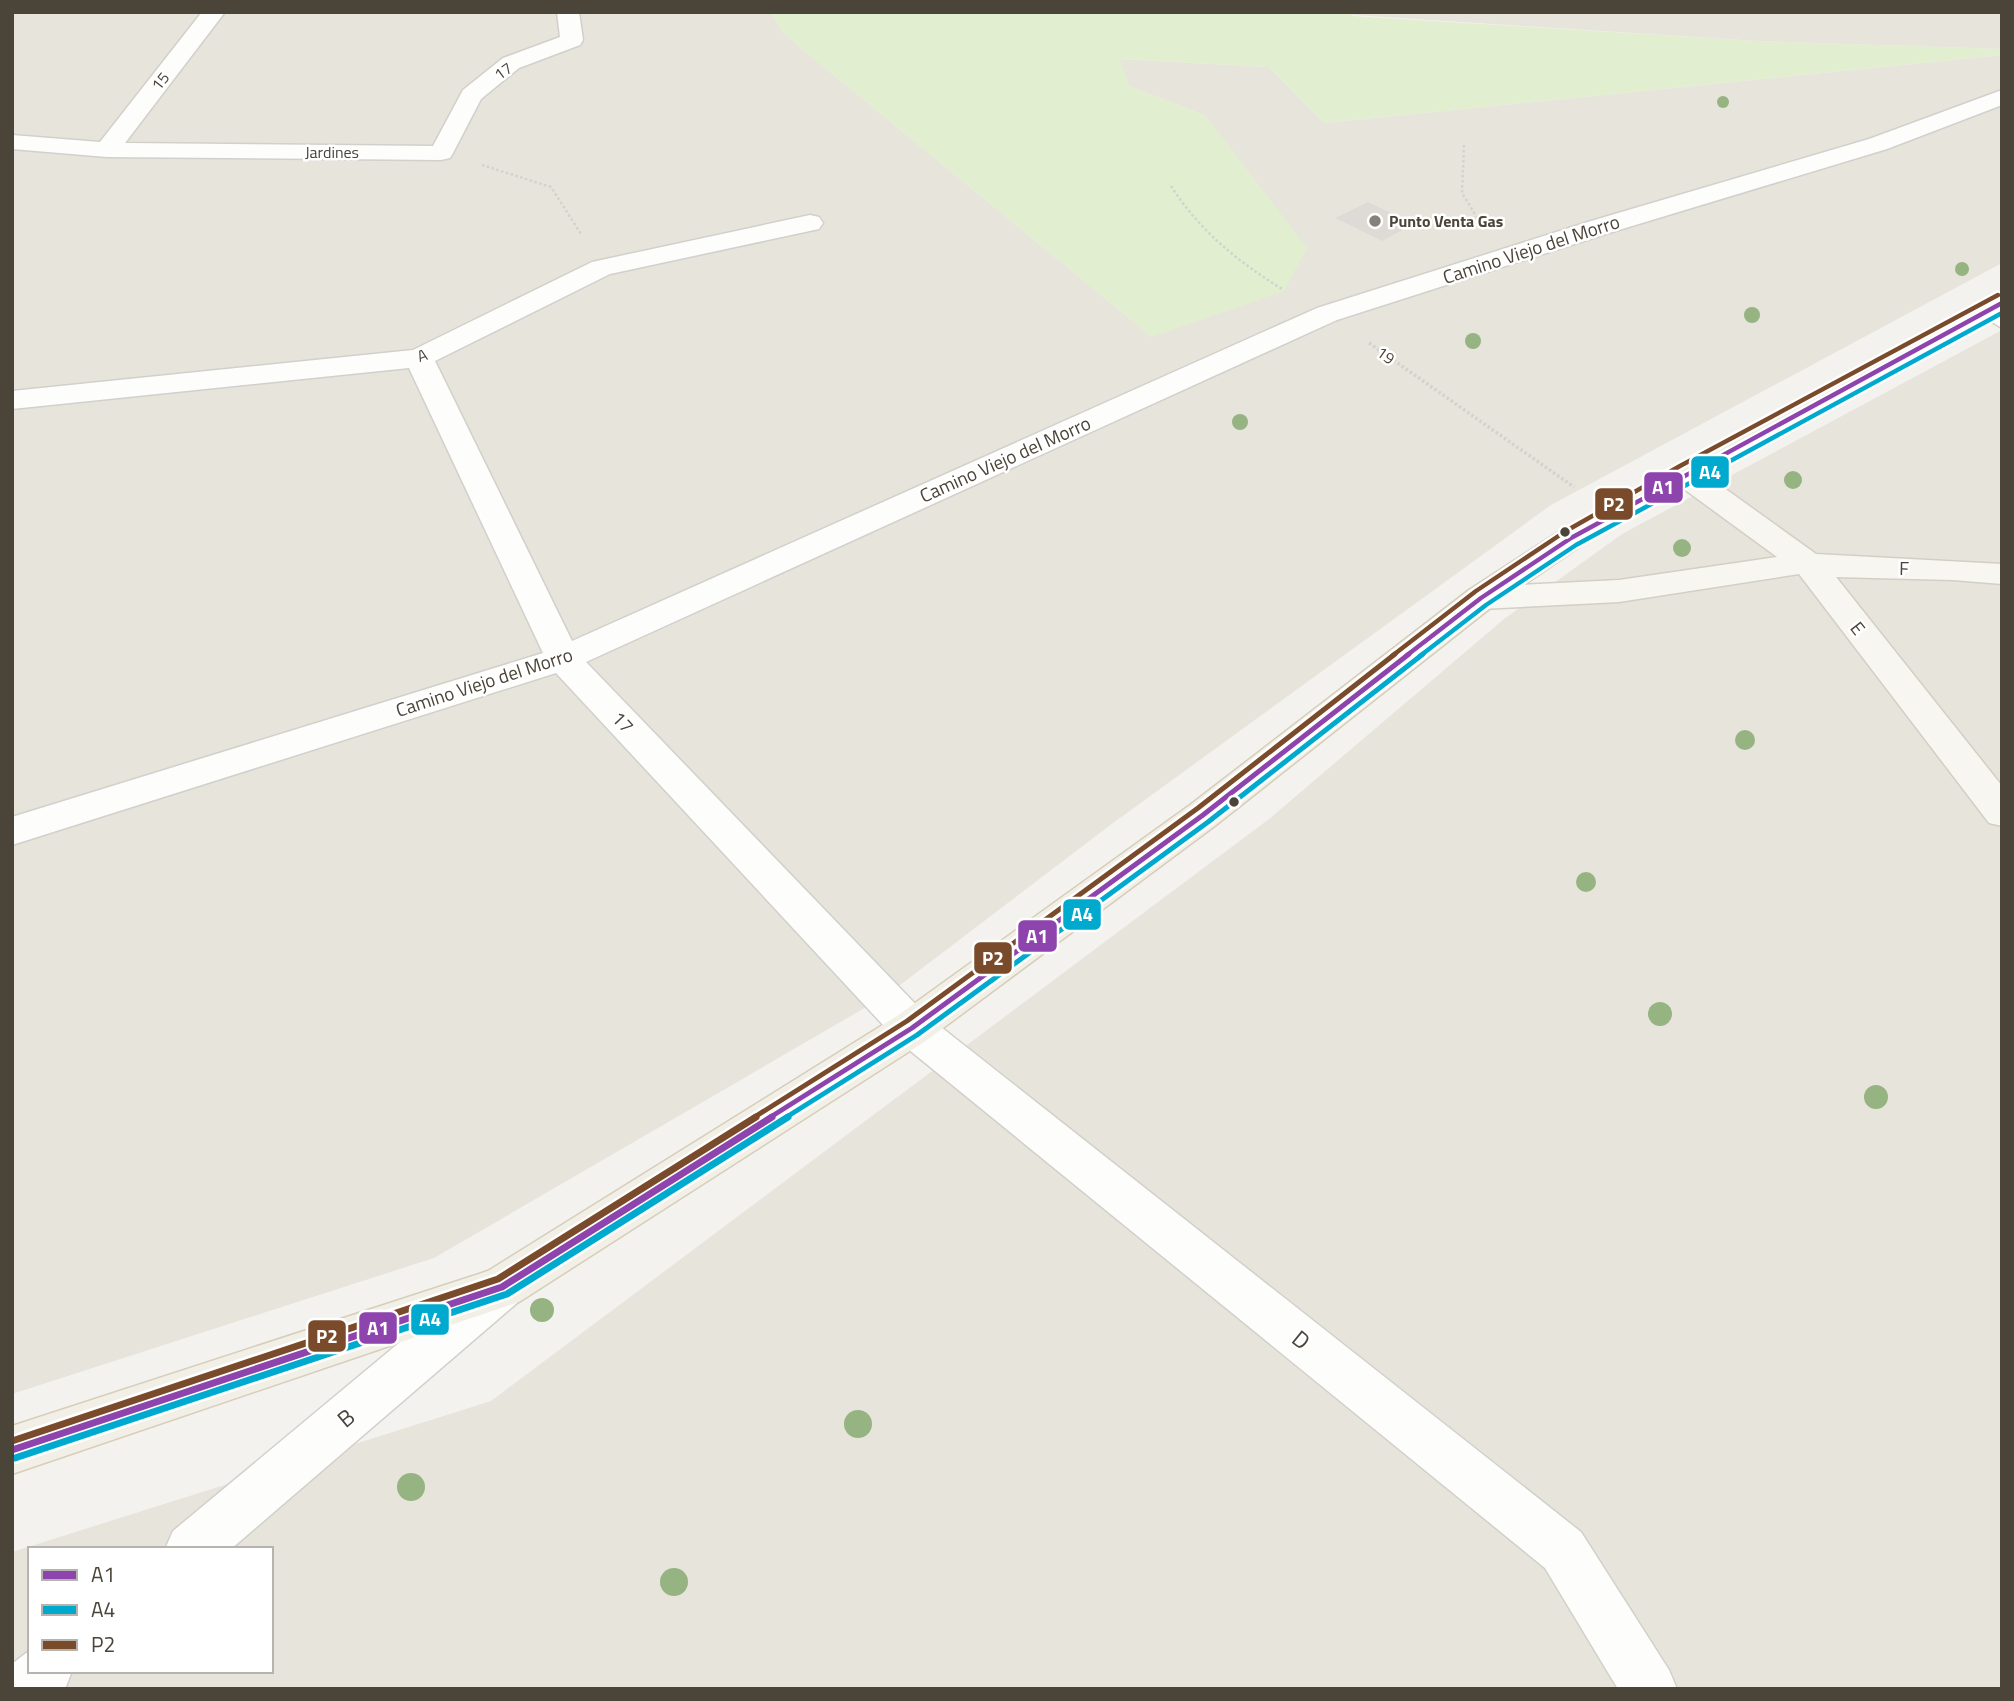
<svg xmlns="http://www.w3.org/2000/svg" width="2014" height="1701" font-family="'Titillium Web',sans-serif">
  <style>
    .residential { fill: #e7e4dc; fill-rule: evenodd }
    .green { fill: #e1eecf }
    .building { fill: #dedbd6 }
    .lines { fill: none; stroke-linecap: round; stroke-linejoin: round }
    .lane-casing { stroke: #d2d0cb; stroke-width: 3 }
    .street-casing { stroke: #d2d0cb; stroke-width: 3 }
    .secondary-casing { stroke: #d3cfc5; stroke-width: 3 }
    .primary-casing { stroke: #d6cebb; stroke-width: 3 }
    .path-far1 { stroke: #d3d2cc; stroke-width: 2.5; stroke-dasharray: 2.5 2.5; stroke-linecap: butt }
    .path { stroke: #d3d2cc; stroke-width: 3.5; stroke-dasharray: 2.5 2.5; stroke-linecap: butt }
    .lane { fill: #fdfdfc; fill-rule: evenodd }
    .street { fill: #fdfdfc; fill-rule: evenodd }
    .secondary { fill: #f7f6f1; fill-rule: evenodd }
    .primary { fill: #f2efe6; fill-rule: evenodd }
    .bus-1-far2-casing { stroke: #fff; stroke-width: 9 }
    .bus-1-far1-casing { stroke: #fff; stroke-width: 10 }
    .bus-1-casing { stroke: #fff; stroke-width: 12 }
    .bus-2-far2-casing { stroke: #fff; stroke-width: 9 }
    .bus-2-far1-casing { stroke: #fff; stroke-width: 10 }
    .bus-2-casing { stroke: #fff; stroke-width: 12 }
    .bus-3-far2-casing { stroke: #fff; stroke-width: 9 }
    .bus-3-far1-casing { stroke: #fff; stroke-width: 10 }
    .bus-3-casing { stroke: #fff; stroke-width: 12 }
    .bus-1-far2 { stroke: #8e44ad; stroke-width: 4.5 }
    .bus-1-far1 { stroke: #8e44ad; stroke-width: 5 }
    .bus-1 { stroke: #8e44ad; stroke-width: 7 }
    .bus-2-far2 { stroke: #00a9ce; stroke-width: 4.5 }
    .bus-2-far1 { stroke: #00a9ce; stroke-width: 5 }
    .bus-2 { stroke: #00a9ce; stroke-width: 7 }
    .bus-3-far2 { stroke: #7a4b2a; stroke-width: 4.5 }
    .bus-3-far1 { stroke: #7a4b2a; stroke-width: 5 }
    .bus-3 { stroke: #7a4b2a; stroke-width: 7 }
    .tree { fill: #96b382 }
    .poi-dot { fill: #868178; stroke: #fff; stroke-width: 2.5 }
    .bus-dot { fill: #4b4439; stroke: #fff; stroke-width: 2.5 }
    .labels { text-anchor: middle; stroke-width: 5; stroke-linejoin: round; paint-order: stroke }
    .far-street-label { font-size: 16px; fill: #4b4439; stroke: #fff }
    .far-poi-label { font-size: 16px; font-weight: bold; fill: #4b4439; stroke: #fff; text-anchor: start }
    .street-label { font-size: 19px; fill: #4b4439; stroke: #fff }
    .near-street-label { font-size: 23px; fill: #4b4439; stroke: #fff }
    .line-badge { stroke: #fff; stroke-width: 2.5 }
    .badge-label { font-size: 19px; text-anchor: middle; font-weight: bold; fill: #fff }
  </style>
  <rect width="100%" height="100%" fill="#f4f2ee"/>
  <path class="residential" d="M12,12H770L785,35L1152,337L1206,116L1129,86L1119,59L1269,67L1324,123L2002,55V263L1551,505L1109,826L887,995L434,1258L12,1394Z
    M1351,12H2002V49L1757,41L1353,15Z
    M2002,330V1689H12V1552L491,1401L1269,819L1504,619L1622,534ZM30,1549H271V1671H30Z"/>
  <path class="green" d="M770,12H1351L1353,16L1757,41L2002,49V55L1324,123L1269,67L1120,59L1129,86L1206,116L1307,248L1284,291L1152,337L785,35Z"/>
  <path class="building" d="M1368,202L1414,224L1382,241L1335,218Z"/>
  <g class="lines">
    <defs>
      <path id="lane" d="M1985,306L2002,314V328L1975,312Z"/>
      <path id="street" d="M202,12H225L125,143L433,146L463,90L503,58L560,37L557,12H579L583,40L580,45L519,68L481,99L453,153L450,158L441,160L107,157L12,149V135L100,142Z
        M2002,90V105L1887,149L1609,233L1337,320L586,662L927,1016L1581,1532L1669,1670L1677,1689H1618L1545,1568L897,1040L556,673L12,845V817L543,653L409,368L12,409V391L413,350L592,262L810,215L819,217L823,223L819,229L610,274L435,361L572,641L1317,308L1591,221L1869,139Z
        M500,1267L517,1273L524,1288L517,1303L231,1549H165L173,1531L483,1273Z
        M30,1650V1671H72L65,1689H12V1664Z"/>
      <path id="secondary" d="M1684,465L1695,467L1816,554L2002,564V584L1953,580L1836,577L2002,786V826L1989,823L1799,574L1619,602L1481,609L1469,606L1464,598L1469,590L1481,587L1619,580L1777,557L1673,481L1668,474L1673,467Z"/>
      <path id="primary" d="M2002,295V314L1695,481L1582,545L1493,606L1216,825L927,1040L519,1302L12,1474V1426L488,1271L897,1016L1190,805L1469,590L1560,531L1992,297Z"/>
    </defs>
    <use href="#lane" class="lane-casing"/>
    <use href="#street" class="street-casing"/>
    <use href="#secondary" class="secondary-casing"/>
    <use href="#primary" class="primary-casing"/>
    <path class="path-far1" d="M1464,145L1462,193L1480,222
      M482,165L551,187L581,234
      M1171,186C1200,231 1237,261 1282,289"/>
    <path class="path" d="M1369,343L1574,487"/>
    <use href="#lane" class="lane"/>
    <use href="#street" class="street"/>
    <use href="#secondary" class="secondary"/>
    <use href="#primary" class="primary"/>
    <defs>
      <path id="bus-1-far2" d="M1406,656L1481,598L1571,538L2002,303"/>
      <path id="bus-1-far1" d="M769,1118L912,1028L1203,815L1409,654"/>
      <path id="bus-1" d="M12,1450L502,1287L772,1117"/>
      <path id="bus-2-far2" d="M1420,656L1486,605L1576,545L2002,313"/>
      <path id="bus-2-far1" d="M785,1118L917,1035L1208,822L1423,654"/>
      <path id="bus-2" d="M15,1458L507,1294L788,1117"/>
      <path id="bus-3-far2" d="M1392,656L1476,591L1566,531L1680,466L1998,295"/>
      <path id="bus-3-far1" d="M753,1118L907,1021L1198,808L1395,654"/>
      <path id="bus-3" d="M12,1441L498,1279L756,1117"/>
    </defs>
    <use href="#bus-1-far2" class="bus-1-far2-casing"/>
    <use href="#bus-1-far1" class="bus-1-far1-casing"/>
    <use href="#bus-1" class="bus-1-casing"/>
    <use href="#bus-2-far2" class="bus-2-far2-casing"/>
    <use href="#bus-2-far1" class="bus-2-far1-casing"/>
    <use href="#bus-2" class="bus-2-casing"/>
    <use href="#bus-3-far2" class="bus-3-far2-casing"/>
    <use href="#bus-3-far1" class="bus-3-far1-casing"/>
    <use href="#bus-3" class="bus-3-casing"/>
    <use href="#bus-1-far2" class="bus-1-far2"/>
    <use href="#bus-1-far1" class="bus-1-far1"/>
    <use href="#bus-1" class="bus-1"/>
    <use href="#bus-2-far2" class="bus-2-far2"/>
    <use href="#bus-2-far1" class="bus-2-far1"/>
    <use href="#bus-2" class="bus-2"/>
    <use href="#bus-3-far2" class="bus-3-far2"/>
    <use href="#bus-3-far1" class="bus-3-far1"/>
    <use href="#bus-3" class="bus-3"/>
  </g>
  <g class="tree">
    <circle cx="1723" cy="102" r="6"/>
    <circle cx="1962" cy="269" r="7"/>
    <circle cx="1752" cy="315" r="8"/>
    <circle cx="1473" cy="341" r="8"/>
    <circle cx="1240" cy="422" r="8"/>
    <circle cx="1793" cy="480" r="9"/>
    <circle cx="1682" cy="548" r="9"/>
    <circle cx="1745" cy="740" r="10"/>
    <circle cx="1586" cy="882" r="10"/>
    <circle cx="1660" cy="1014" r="12"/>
    <circle cx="1876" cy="1097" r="12"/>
    <circle cx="542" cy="1310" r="12"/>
    <circle cx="858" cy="1424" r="14"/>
    <circle cx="411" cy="1487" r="14"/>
    <circle cx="674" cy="1582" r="14"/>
  </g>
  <circle class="poi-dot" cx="1375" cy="221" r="7"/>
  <g class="bus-dot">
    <circle cx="1565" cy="532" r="6"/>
    <circle cx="1234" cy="802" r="6"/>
  </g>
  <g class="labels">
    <g class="far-street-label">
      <text transform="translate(503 71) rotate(-36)" y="6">17</text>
      <text transform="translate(160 81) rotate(-52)" y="6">15</text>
      <text x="332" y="158">Jardines</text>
      <text transform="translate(422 355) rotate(-19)" y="6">A</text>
      <text transform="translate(1386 355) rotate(35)" y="6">19</text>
    </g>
    <g class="far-poi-label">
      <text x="1389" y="227">Punto Venta Gas</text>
    </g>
    <g class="street-label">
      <text transform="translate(1531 249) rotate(-18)" y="7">Camino Viejo del Morro</text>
      <text transform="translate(1005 459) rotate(-24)" y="7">Camino Viejo del Morro</text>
      <text transform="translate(1904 568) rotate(1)" y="7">F</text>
      <text transform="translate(1858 628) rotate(52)" y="7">E</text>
      <text transform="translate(484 682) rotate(-18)" y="7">Camino Viejo del Morro</text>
      <text transform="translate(623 722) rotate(47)" y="7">17</text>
    </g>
    <g class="near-street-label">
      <text transform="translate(1301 1340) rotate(39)" y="8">D</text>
      <text transform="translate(346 1418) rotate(-40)" y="8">B</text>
    </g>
  </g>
  <g class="line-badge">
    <rect x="1690" y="455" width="40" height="34" rx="7" fill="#00a9ce"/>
    <rect x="1643" y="471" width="41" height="33" rx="7" fill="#8e44ad"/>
    <rect x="1594" y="487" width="40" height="34" rx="7" fill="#7a4b2a"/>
    <rect x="1062" y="898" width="40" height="33" rx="7" fill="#00a9ce"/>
    <rect x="1017" y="919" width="41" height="34" rx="7" fill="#8e44ad"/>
    <rect x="973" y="941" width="40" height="34" rx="7" fill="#7a4b2a"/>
    <rect x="410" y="1303" width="40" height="33" rx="7" fill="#00a9ce"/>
    <rect x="358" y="1311" width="40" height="34" rx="7" fill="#8e44ad"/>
    <rect x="307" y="1319" width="40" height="34" rx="7" fill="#7a4b2a"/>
  </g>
  <g class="badge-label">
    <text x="1710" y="479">A4</text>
    <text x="1663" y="494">A1</text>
    <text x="1614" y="511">P2</text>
    <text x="1082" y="921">A4</text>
    <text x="1037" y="943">A1</text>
    <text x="993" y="965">P2</text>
    <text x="430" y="1326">A4</text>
    <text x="378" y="1335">A1</text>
    <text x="327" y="1343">P2</text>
  </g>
  <rect width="2014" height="1701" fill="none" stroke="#4b4439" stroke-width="28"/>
  <rect x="28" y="1547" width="245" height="126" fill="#ffffff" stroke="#b7b4b0" stroke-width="2"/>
  <rect x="42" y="1570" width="35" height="10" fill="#8e44ad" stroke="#b7b4b0" stroke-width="2"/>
  <text x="91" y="1582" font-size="21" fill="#4b4439">A1</text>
  <rect x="42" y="1605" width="35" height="10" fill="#00a9ce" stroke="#b7b4b0" stroke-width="2"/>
  <text x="91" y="1617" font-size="21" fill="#4b4439">A4</text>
  <rect x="42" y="1640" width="35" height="10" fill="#7a4b2a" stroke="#b7b4b0" stroke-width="2"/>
  <text x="91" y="1652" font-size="21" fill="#4b4439">P2</text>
</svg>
